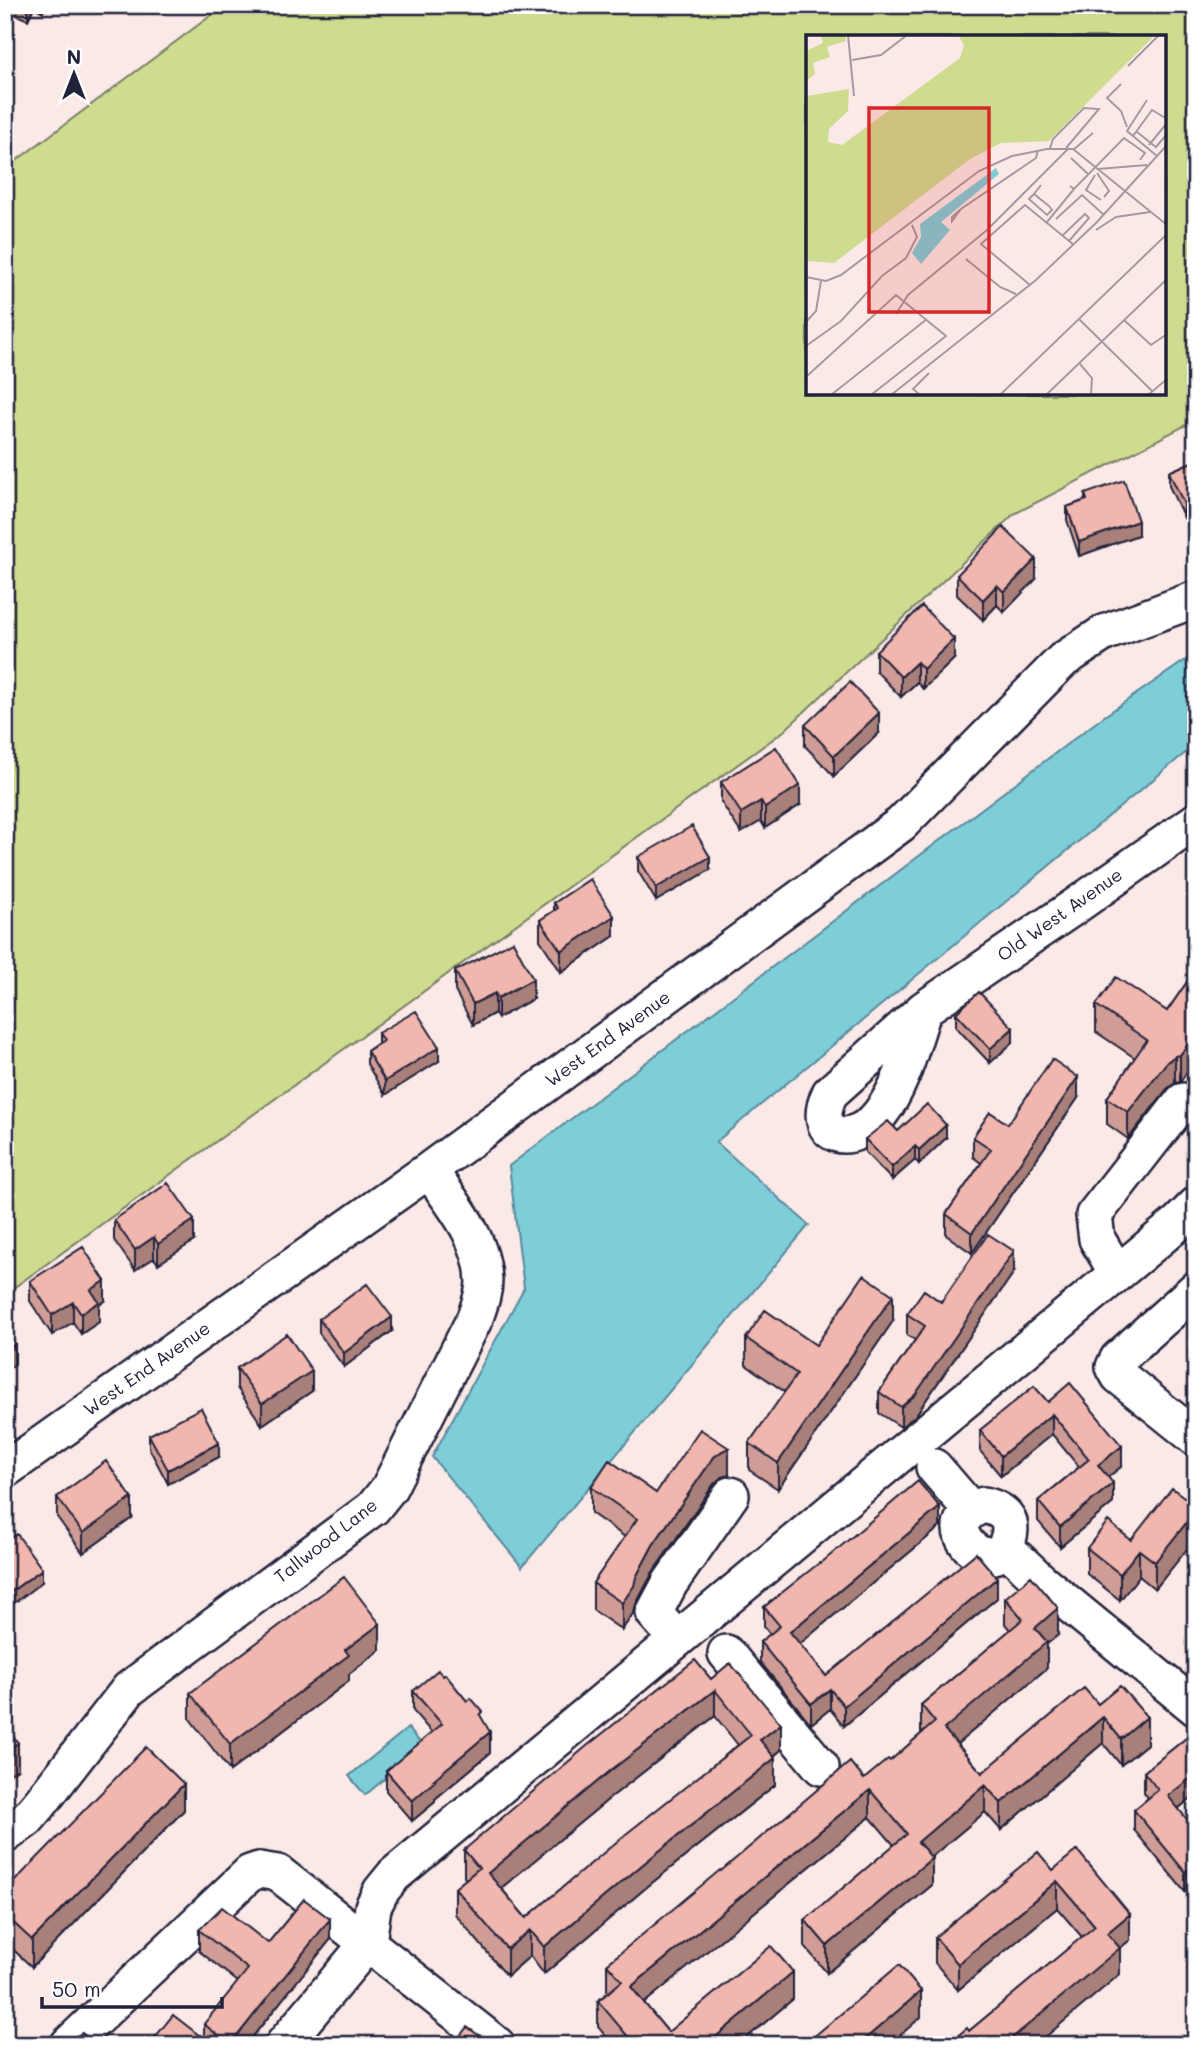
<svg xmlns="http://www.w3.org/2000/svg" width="1201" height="2050" font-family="Mali,sans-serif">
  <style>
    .green { fill: #cedc8f; stroke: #787f65; stroke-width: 2; fill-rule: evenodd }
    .water { fill: #7eced9; stroke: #59899a; stroke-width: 2 }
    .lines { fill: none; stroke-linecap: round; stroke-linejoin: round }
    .minor-casing { stroke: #22223b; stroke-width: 40 }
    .minor { stroke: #fff; stroke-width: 35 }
    .wall { fill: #cf9d96; stroke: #22223b; stroke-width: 2; fill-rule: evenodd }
    .shaded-wall { fill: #a97f7a; stroke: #22223b; stroke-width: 2 }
    .building { fill: #f1b6ae; stroke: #22223b; stroke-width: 2; fill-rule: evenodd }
    .labels { text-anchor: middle; stroke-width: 5; stroke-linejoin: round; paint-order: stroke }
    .street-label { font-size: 18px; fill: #22223b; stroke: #fff }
    .inset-road { fill: none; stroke: #a499a2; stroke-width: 2 }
    .view { fill: #d62828; fill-opacity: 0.15; stroke: #d62828; stroke-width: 3.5 }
    .inset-edge { fill: none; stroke: #22223b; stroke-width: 3.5 }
  </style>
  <rect width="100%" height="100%" fill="#fbe9e7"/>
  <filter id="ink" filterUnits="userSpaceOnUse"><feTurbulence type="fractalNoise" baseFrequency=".0143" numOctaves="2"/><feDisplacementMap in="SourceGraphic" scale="14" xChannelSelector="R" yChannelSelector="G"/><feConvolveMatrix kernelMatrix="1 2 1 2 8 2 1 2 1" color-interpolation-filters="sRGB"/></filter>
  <g filter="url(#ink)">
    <path class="green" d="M225,5H1196V420L1014,514L784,731L5,1294V169ZM807,37H1164V394H807Z"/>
    <path class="water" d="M1196,653V744L716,1142L809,1225L522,1567L432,1457L524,1288L509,1166L1103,717Z
      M408,1728L424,1747L365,1795L349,1776Z"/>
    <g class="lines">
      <defs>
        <path id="minor" d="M924,1009C912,1043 903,1085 880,1114C853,1149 808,1139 830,1093L924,1009L1074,907L1196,821
          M1117,1273L1097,1239L1094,1215L1183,1101
          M1196,1289L1118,1359L1114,1367L1119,1376L1196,1438
          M934,1467L970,1509
          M5,1470L429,1170L901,824L1063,660L1104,633L1196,599
          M984,1505C1006,1510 1015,1521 1007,1543C994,1582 926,1524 984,1505Z
          M1006,1548L1041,1581L1196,1708
          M677,1639L654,1613L670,1583L731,1495
          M726,1653L821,1767
          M5,1835L27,1819L39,1805L129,1689L373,1508L389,1488L475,1318C479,1306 484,1294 484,1281C483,1238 452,1203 429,1170
          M68,2045L250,1873L259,1870L278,1873L497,2045
          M283,2045L368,1943L373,1907L381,1891L394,1875L1178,1223L1196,1205"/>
      </defs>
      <use href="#minor" class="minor-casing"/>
      <use href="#minor" class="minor"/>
    </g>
    <path class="wall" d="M5,5H46L43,12L34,7L28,20L10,12L7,21L5,20Z
      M1196,460V512L1184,518L1169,486V472Z
      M1085,494L1138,535L1079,556L1067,520V507L1085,500Z
      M957,575L1036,579L1004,612L997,605L983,620L957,595Z
      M876,651L954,659L923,689L917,682L901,697L876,671Z
      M805,725L879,733L834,776L805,746Z
      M721,782L800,805L765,828L761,821L741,833L721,802Z
      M638,857L710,870L656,901L638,871Z
      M554,903L614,936L561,972L540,940V920L554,911Z
      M1196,969V1059L1180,1082L1175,1083L1167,1089L1128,1139L1107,1124V1098L1135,1058L1096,1032V1005L1167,1011Z
      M455,971L533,999L498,1018L495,1013L473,1025L455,991Z
      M956,1013L1013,1042L990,1063L956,1027Z
      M378,1033L439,1061L385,1095L367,1064V1051L378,1043Z
      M1078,1098L972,1253L946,1235V1214L981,1163L973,1157V1137Z
      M898,1131L946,1138L919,1164L915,1160L892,1180L865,1152V1139Z
      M114,1220L194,1241L158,1264L154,1258L135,1270L114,1240Z
      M1014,1272L915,1416L901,1427L879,1413V1392L915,1340L907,1335V1314Z
      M30,1281L105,1301L99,1305V1322L81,1334L73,1322L52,1335L30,1301Z
      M319,1319L392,1331L344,1367L319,1333Z
      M893,1321L778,1489L749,1470V1443L785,1392L746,1365V1338L816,1345Z
      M237,1368L312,1391L262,1425L237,1388Z
      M1048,1402L1122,1466L1108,1477L1113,1503L1060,1547L1038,1521V1501L1079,1467L1052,1434L1001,1476L980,1451V1430Z
      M149,1435L219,1457L168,1484L149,1448Z
      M729,1475L722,1477L714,1484L653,1572L636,1604L634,1612L622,1630L593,1610V1583L625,1537L591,1513V1487L656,1493Z
      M57,1497L132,1518L83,1553L57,1517Z
      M1196,1506V1547L1191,1544L1155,1589L1139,1576L1120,1600L1087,1574V1548L1131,1540Z
      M940,1527L799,1644L826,1676L997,1598L844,1726L830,1709L811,1724L760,1662V1642L770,1634L764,1627V1607L820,1564Z
      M1005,1598L1058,1635L1047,1644V1668L957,1744L982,1773L1098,1704L1147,1744L1121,1765L1103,1743L1001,1830L985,1812L931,1857L932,1885L827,1973L805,1947V1920L894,1845L870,1817L644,2003L668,2032L793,1999L738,2045H613L598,2027V2001L608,1992L607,1990V1964L721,1871L864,1779L890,1761L922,1733L921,1732V1705L1010,1630L1005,1624Z
      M380,1650L349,1674V1681L230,1771L190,1719V1693Z
      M711,1679L781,1750L773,1757L775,1785L648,1886L544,1974L530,1956L507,1976L455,1914V1888L466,1879L464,1877V1850ZM715,1716L738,1745L526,1918L501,1888L610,1798Z
      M413,1691L483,1721L490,1753L435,1799V1802L412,1821L386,1791V1771L432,1733L413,1711Z
      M1196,1730V1794L1178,1809L1196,1830V1883L1185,1892L1134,1830V1810L1148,1798L1144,1792V1772Z
      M184,1810L32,1967L5,1942V1891Z
      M1053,1870L1130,1940L1120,1948V1974L969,2031L1082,1937L1057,1908L958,1990L935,1963V1937Z
      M199,1930L268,1943L330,1940L246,2045H205L204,2044V2024L238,1982L199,1951Z"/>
    <path class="shaded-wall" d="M7,5H10V12L7,21Z
      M28,5H34L28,20Z
      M1196,499V512L1184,518V504Z
      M1138,521V535L1079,556V542Z
      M1036,559V579L1004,612V592Z
      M997,585V605L983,620V600Z
      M954,639V659L923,689V669Z
      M917,662V682L901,697V677Z
      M879,713V733L834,776V756Z
      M800,785V805L765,828V808Z
      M761,801V821L741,833V813Z
      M710,857V870L656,901V888Z
      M614,916V936L561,972V951Z
      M533,979V999L498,1018V998Z
      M495,993V1013L473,1025V1004Z
      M1013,1028V1042L990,1063V1049Z
      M1196,1033V1059L1180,1082V1055Z
      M439,1047V1061L385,1095V1081Z
      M1175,1056V1083L1167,1089L1128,1139V1112L1167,1062Z
      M1078,1077V1098L972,1253V1233Z
      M946,1125V1138L919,1164V1150Z
      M915,1146V1160L892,1180V1167Z
      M194,1220V1241L158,1264V1244Z
      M154,1237V1258L135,1270V1250Z
      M1014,1251V1272L915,1416L901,1427V1407Z
      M105,1281V1301L99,1305V1322L81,1334V1314L91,1290Z
      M893,1295V1321L778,1489V1463Z
      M73,1302V1322L52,1335V1315Z
      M392,1317V1331L344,1367V1353Z
      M15,1344V1364L5,1372V1352Z
      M312,1371V1391L262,1425V1404Z
      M1052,1414V1434L1001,1476V1456Z
      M219,1443V1457L168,1484V1470Z
      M1122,1446V1466L1098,1485V1465Z
      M729,1448V1475L722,1477L714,1484L653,1572L636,1604L634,1612L622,1630V1603L653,1545L714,1457L722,1451Z
      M1113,1483V1503L1060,1547V1527Z
      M132,1498V1518L83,1553V1533Z
      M940,1507V1527L790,1652V1632Z
      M1191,1517V1544L1155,1589V1562Z
      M1139,1550V1576L1120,1600V1574Z
      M42,1569V1582L5,1610V1596Z
      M997,1578V1598L844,1726V1706Z
      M1058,1608V1635L1047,1644V1668L944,1755V1729L1035,1628Z
      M380,1624V1650L349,1674V1681L230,1771V1744L345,1650Z
      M830,1689V1709L811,1724V1704Z
      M715,1690V1716L610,1798L488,1899V1873L610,1771Z
      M1103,1717V1743L1001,1830V1803Z
      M1147,1717V1744L1121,1765V1739Z
      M781,1724V1750L760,1767V1740Z
      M490,1732V1753L435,1799V1802L412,1821V1801L433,1780Z
      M18,1743V1769L5,1777V1751Z
      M775,1758V1785L648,1886L544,1974V1947L648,1860Z
      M1196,1774V1794L1168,1817V1796Z
      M184,1784V1810L32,1967V1940Z
      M985,1785V1812L918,1868V1842Z
      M870,1790V1817L631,2014V1987Z
      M932,1858V1885L827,1973V1946Z
      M1196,1863V1883L1185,1892V1872Z
      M1057,1881V1908L958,1990V1964Z
      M1130,1914V1940L1120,1948V1974L1036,2045H1004L1107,1933Z
      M330,1919V1940L246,2045H230Z
      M530,1930V1956L507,1976V1949Z
      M793,1972V1999L738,2045H706Z
      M921,1991V2017L889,2045H858Z
      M200,2036V2045H193Z"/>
    <path class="building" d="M1196,460V499L1184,504L1169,472Z
      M1124,480L1138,521L1079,542L1067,507L1087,500L1085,494Z
      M1003,527L1036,559L1004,592L997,585L983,600L957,575Z
      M922,606L954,639L923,669L917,662L901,677L876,651Z
      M850,682L879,713L834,756L805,725Z
      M776,747L800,785L765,808L761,801L741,813L721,782Z
      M692,826L710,857L656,888L638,857Z
      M590,879L614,916L561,951L540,920L558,908L554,903Z
      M513,941L533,979L498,998L495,993L473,1004L455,971Z
      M1196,969V1033L1180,1055L1175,1056L1167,1062L1128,1112L1107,1098L1147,1040L1096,1005L1116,977L1167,1011Z
      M979,992L1013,1028L990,1049L956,1013Z
      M416,1011L439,1047L385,1081L367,1051L383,1041L378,1033Z
      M1052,1059L1078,1077L972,1233L946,1214L991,1149L973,1137L990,1112L1008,1124Z
      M927,1104L946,1125L919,1150L915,1146L892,1167L865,1139L888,1121L898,1131Z
      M168,1183L194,1220L158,1244L154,1237L135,1250L114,1220Z
      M988,1234L1014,1251L915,1395L901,1407L879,1392L925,1326L907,1314L924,1290L941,1302Z
      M83,1247L105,1281L91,1290L99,1302L81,1314L73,1302L52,1315L30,1281Z
      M864,1275L893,1295L778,1463L749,1443L797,1374L746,1338L765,1310L816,1345Z
      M367,1284L392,1317L344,1353L319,1319Z
      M5,1331L15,1344L5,1352Z
      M287,1334L312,1371L262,1404L237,1368Z
      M1070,1383L1122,1446L1098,1465L1113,1483L1060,1527L1038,1501L1089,1459L1052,1414L1001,1456L980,1430L1034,1386L1048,1402Z
      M201,1408L219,1443L168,1470L149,1435Z
      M700,1429L729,1448L722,1451L714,1457L653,1545L636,1577L634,1586L622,1603L593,1583L637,1519L591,1487L609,1460L656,1493Z
      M106,1461L132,1498L83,1533L57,1497Z
      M918,1481L940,1507L790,1632L826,1676L976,1553L997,1578L844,1706L830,1689L811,1704L760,1642L780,1626L764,1607L819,1563L820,1564Z
      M1172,1488L1196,1506V1521L1191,1517L1155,1562L1139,1550L1120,1574L1087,1548L1108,1521L1131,1540Z
      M17,1534L42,1569L5,1596V1542Z
      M1031,1576L1058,1608L1035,1628L1047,1642L944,1729L982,1773L1084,1688L1098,1704L1120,1686L1147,1717L1121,1739L1103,1717L1001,1803L985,1785L918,1842L932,1858L827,1946L805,1920L907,1834L870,1790L631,1987L668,2032L771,1946L793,1972L706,2045H635L598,2001L622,1981L607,1964L720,1870L721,1871L850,1762L864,1779L888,1759L890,1761L935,1722L921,1705L1023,1619L1005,1598Z
      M344,1577L380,1624L345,1650L349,1655L230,1744L190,1693Z
      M695,1660L711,1679L730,1663L781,1724L760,1740L775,1758L648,1860L544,1947L530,1930L507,1949L455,1888L479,1868L464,1850L588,1745ZM715,1690L751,1735L626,1834L526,1918L488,1873L610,1771Z
      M438,1670L443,1676L445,1674L467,1701L471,1698L483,1712L480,1715L490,1732L433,1780L435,1781L412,1801L386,1771L442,1724L413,1691Z
      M5,1724L18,1743L5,1751Z
      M1196,1730V1774L1168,1796L1196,1830V1863L1185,1872L1134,1810L1158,1790L1144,1772Z
      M146,1747L184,1784L32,1940L5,1915V1891Z
      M1077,1850L1130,1914L1107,1933L1120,1948L1004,2045H947L967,2028L969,2031L1095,1926L1057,1881L958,1964L935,1937L1038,1852L1053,1870Z
      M304,1899L330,1919L230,2045L204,2024L248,1969L199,1930L222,1907L268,1943Z
      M899,1965L921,1991L858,2045H804Z
      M173,2015L200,2036L193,2045H149Z
      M467,2027L490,2043L489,2045H453Z
      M82,2033L97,2045H68L73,2038Z
      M378,2040L385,2045H374Z"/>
  </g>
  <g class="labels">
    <g class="street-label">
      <text transform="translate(1060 915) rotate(-35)" y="6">Old West Avenue</text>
      <text transform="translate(608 1039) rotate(-36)" y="6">West End Avenue</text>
      <text transform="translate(147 1369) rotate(-35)" y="6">West End Avenue</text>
      <text transform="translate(326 1541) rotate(-38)" y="6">Tallwood Lane</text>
    </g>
  </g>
  <g transform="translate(806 35)">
    <rect width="360" height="360" fill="#fbe9e7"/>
    <path d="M15,0H39L40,6L21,12L24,22L7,28L9,39L0,46V16L17,8ZM152,0H349L243,106L195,108L164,124L28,228L0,226V61L43,54L42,76L23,94L22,107L36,110L154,23L158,10Z" fill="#cedc8f"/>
    <path d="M190,133L193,139L135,187L144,195L115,229L106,218L115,202L114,189Z" fill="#7eced9"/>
    <path class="inset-road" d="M42,0L48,61M46,25L75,20L101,0M322,31L353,0M315,49L301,63L315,76L321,92M341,65L321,96L351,121M331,97L350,112L361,99M327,101L346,75L361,84M343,110L361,88M244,113L247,104L278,73L293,74L260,113M267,115L287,98M265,123L282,139M292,134L341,130M291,138L303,156L298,162M289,140L280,155L295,165M235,150L228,159L243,171M264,151L268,154L318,103L339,118L334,125M228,159L223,164L241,180L246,175L243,171M155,174L146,186V182L155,174L230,123L232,115M250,184L276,160L298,180M241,187L268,154M290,195L310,182L344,177M257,200L279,179L283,183L263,206M163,227L160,224L194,252L210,259M0,242L20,246L35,240L173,136L206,121L241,114H267L361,190M224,250L175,209L219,170L268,210M90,279L102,260L181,195L263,113M273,284L346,356M318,285L345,310L361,299M0,287L10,276L15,246M0,311L35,286L76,241L100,223L111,202L106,190M274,329L286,343L285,360M0,333V355M1,341L90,260L140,301L65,360M113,359L107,354L123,338M25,360L121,284M85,360L230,245L291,187L361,110M194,360L361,199M240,360L361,244M342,360L361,344"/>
    <path class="view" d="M63,73H183V277H63Z"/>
    <rect width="360" height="360" class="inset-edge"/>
  </g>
  <rect width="1201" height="2050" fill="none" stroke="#fff" stroke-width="28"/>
  <rect x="14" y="14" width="1173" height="2022" fill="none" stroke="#22223b" stroke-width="2.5" filter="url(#ink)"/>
  <g transform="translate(74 74)" stroke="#ffffff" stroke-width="5" paint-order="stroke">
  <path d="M0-5L12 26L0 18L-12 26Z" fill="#22223b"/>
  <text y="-10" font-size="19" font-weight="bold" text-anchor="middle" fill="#22223b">N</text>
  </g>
  <path d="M42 1997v10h180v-10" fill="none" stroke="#22223b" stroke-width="3.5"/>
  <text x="52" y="1997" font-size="21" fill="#22223b" stroke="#ffffff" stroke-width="5" paint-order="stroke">50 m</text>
</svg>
